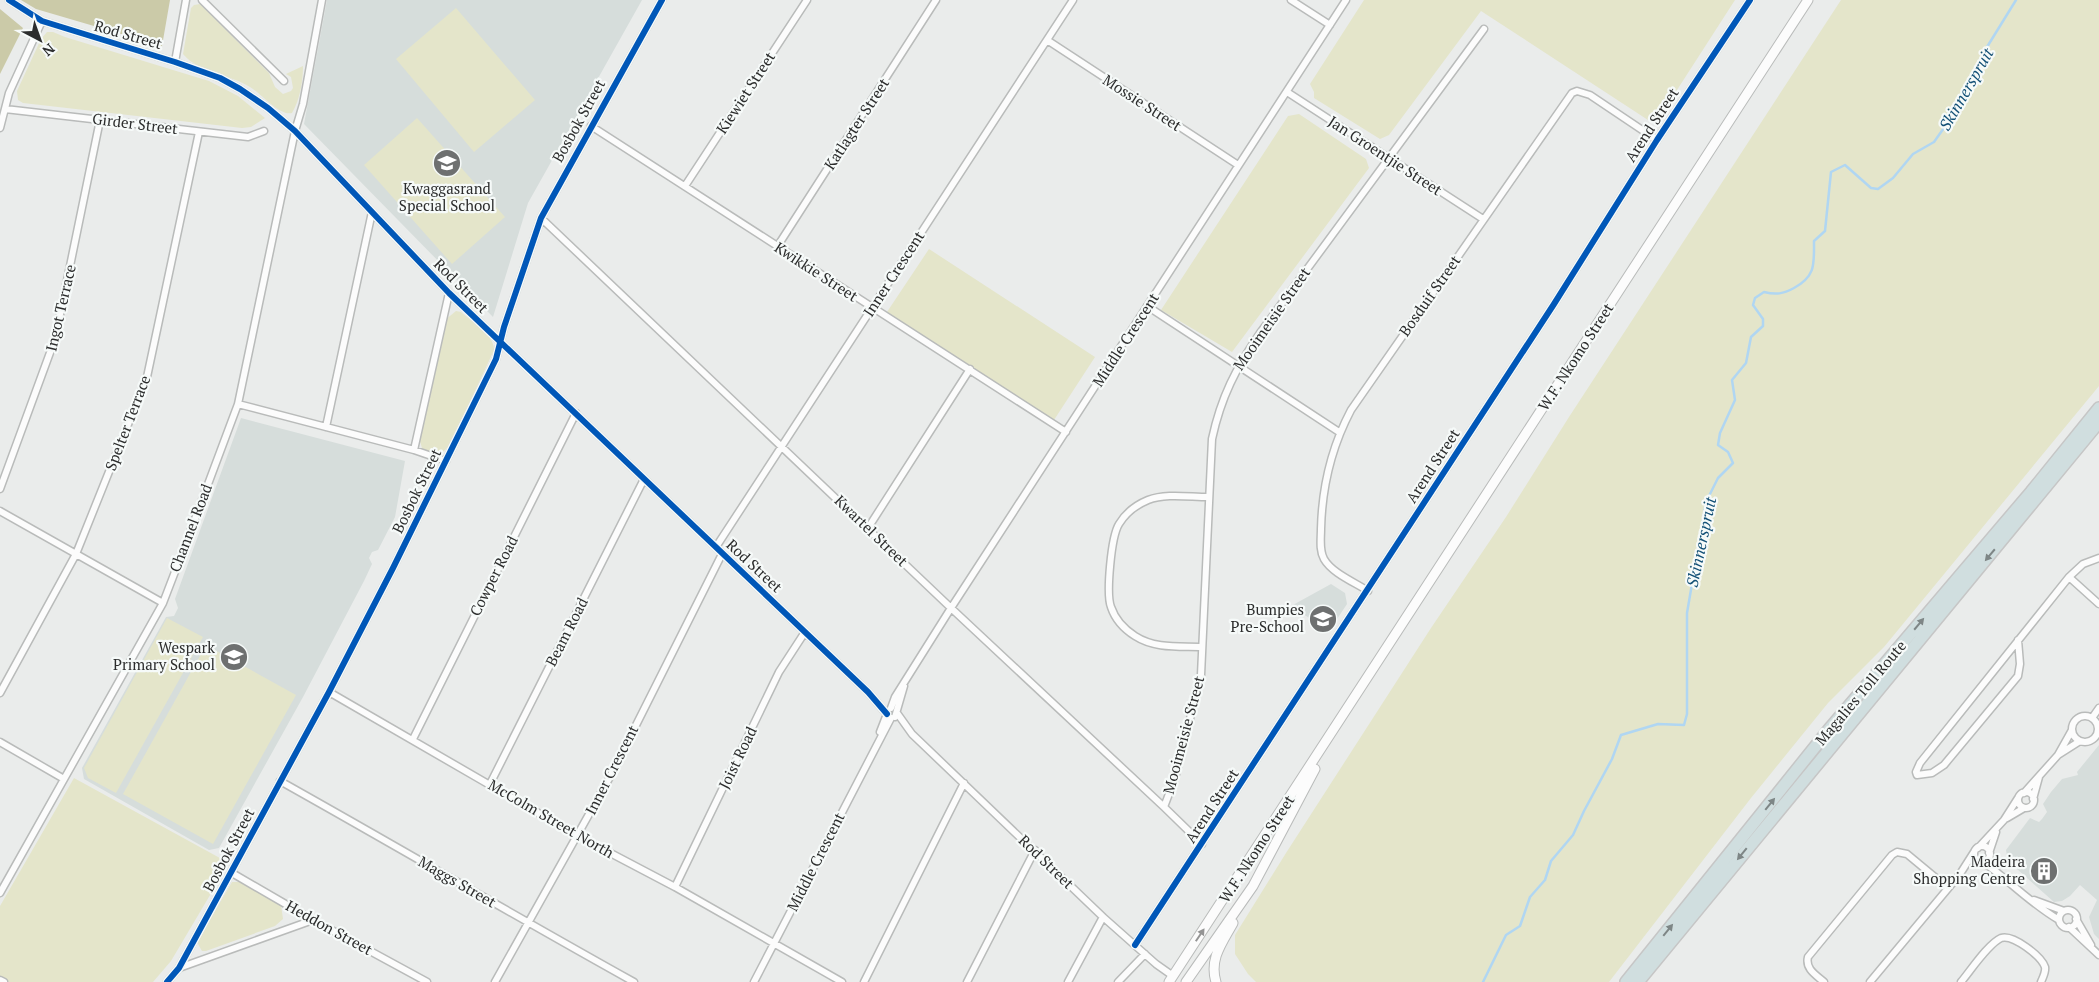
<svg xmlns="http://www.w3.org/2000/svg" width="2099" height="982" font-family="'PT Serif',serif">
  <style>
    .built { fill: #d6dddb }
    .green { fill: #e4e5ca }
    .forest { fill: #cbcaa8 }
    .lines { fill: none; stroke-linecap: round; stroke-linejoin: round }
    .stream { stroke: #b0d6f2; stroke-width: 2.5 }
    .street-casing { stroke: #b9bbba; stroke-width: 9 }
    .secondary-casing { stroke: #b9bbba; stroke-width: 11 }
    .highway-casing { stroke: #c6c6c6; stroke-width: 14 }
    .street { stroke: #fcfcfc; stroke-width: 6 }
    .secondary { stroke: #fcfcfc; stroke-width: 9 }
    .highway { stroke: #d0dedf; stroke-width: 11 }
    .cycleway-casing { stroke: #f6faf9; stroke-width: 9 }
    .cycleway { stroke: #0057b8; stroke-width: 6 }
    .oneway { fill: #7e8686 }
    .oneway2 { fill: #949494 }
    .labels { text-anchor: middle; stroke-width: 4.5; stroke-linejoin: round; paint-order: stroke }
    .street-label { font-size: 15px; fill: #2c2d2d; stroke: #f6faf9 }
    .poi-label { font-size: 15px; fill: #2c2d2d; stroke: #f6faf9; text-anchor: end }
    .water-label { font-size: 16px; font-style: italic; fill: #135076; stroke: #f6faf9 }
  </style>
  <rect width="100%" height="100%" fill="#eaeceb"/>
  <path class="built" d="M327,0H642L528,203L493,317L304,124Z
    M241,418L405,461L395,517L378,550L372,552L369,558L372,564L364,581L303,697L219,848L209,850L84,779L82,768L166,617L174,616L178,608L175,599Z
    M1331,584L1345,593L1347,604L1329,631L1291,606Z
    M2099,745V939L2094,934L2089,917L2097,900L2080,885L2070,896L2062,901L2054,902L2008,861L2006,850L2030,818L2039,822L2042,819L2047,812L2043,804L2051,792L2062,779L2078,775L2077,772Z"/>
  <path class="green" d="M1364,0H1735L1657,121L1648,120L1481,11L1389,135L1380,139L1314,98V92L1310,84Z
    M1841,0H2099V386L1884,647L1828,703L1751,798L1609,982H1256L1248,974L1235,954V935L1286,853L1431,628L1506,517L1569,417Z
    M200,4L269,73L275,87L283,94L291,91L293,88L291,77L286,74L303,66C303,81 300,100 292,113C279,116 262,94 250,87C230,74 200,74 183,54L191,8L194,5Z
    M456,8L535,100L474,152L396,59Z
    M47,32H53L65,37L209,81L238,96L265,118L251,127L242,128L23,103L18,100L17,91L41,39Z
    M1299,114L1366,159L1369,168L1232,352L1161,310L1288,116Z
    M417,118L505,217L452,264L364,165Z
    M929,249L1095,357L1054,420L887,312Z
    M456,311L461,312C471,321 495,335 494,350L450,445L442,453L434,455L422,448L419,438L445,320Z
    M167,618L203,637L116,793L88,778L84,768Z
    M206,645L296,695L213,844L123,794Z
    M74,778L229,863L171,961L153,982H9L0,977V906Z
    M232,882H239L281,905L283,919L275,926L206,951H202L198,944V940Z"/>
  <path class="forest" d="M21,0H170L162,46L36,9Z
    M0,9L23,28L0,74Z"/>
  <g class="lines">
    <path class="stream" d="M1483,982L1506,935L1520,926L1530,897L1545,880L1551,861L1573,835L1584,811L1612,759L1621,735L1658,724L1684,725L1687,714V613L1706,502L1718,478L1733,463L1728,452L1718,445L1720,433L1735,400L1732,380L1746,363L1751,337L1763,326V319L1753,305L1755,298L1764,292C1776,295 1783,294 1794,288C1816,276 1814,264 1814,241L1825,231L1831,172L1845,165L1871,188L1878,189L1893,178L1913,154L1934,142L1946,125L1987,47L2016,0"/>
    <defs>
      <path id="street" d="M9,0L42,21L175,62L220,78L240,89L268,108L295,131L449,293L868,692L886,713
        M202,0L284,81
        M1291,0L1330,25
        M1047,40L1238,165
        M175,62L186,0
        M1287,92L1483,219
        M5,109L248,137L264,131
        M591,126L1066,432
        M0,128L9,93L42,21
        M685,186L807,0
        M541,218L951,608L1164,807L1202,844
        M777,247L936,0
        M1147,306L1339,432
        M238,404L414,450L446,461
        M326,427L372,212
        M414,450L449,293
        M0,489L55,339L100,120
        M0,511L163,603
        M868,528L970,369
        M716,547L1073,0
        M2069,577L2099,604
        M1368,591C1354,582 1332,573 1324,559C1319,550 1321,539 1321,529C1322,486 1331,448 1351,410L1572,93L1577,91L1590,95L1657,140
        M2018,640L2020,664L2018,676L1944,765L1932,773L1917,775L1916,772L1920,763L2069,577L2083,564L2099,558
        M1202,647C1180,646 1155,649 1135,636C1124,629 1115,619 1111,607C1106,594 1111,537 1119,524C1125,514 1136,505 1148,500C1166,493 1189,497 1208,497
        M329,692L578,836L675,887L842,982
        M0,693L76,554L147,377L199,132
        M891,708L895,697L951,608L1346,0
        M897,713L912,734L1103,917L1156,964L1173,976
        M2072 729a13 13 0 1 1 26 0a13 13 0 1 1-26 0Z
        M895,717L904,686
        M2092,718L2099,708
        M880,732L887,714
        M413,739L576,413
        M0,742L64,779
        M2058,755L2080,741
        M280,781C398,847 515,916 634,982
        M490,784L644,479
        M2018 800a8 8 0 1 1 16 0a8 8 0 1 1-16 0Z
        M2024,793L2058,755L2072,730
        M2033,799L2039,777
        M1164,807L1175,778L1201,675L1212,439C1221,397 1236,368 1260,333L1484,29
        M2007,818L2024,808
        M1974 854a8 8 0 1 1 16 0a8 8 0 1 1-16 0Z
        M1978,848L2004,820L2018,798
        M1989,853L1996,832
        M1983,862C2009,880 2031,904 2059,920
        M232,873L313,920L427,982
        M675,887L779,672L805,632
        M0,893L163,603L186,543L238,404L295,131L303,104L322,0
        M2034,900L2064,911
        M2059 919a9 9 0 1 1 18 0a9 9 0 1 1-18 0Z
        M2076,919L2091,945
        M2069,927L2099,955
        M1135,945L1554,304L1657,140L1750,0
        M179,968L313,920
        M0,980L4,982
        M167,982L179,968L329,692L393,568L496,359L504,327L541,218L662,0
        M495,982L611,775L722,554
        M754,982L891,718
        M864,982L964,783
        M967,982L1035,850
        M1068,982L1103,917
        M1118,982L1145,954
        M1824,982C1816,975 1805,969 1808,957L1892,855L1897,852L1907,854L1948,888
        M1870,982L1960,874L1974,852
        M1961,982C1971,970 1988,944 2001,938C2013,934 2041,956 2045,967C2046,972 2043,977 2041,982"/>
      <path id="secondary" d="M1169,982L1808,0
        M1186,982L1253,886L1315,769
        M1216,982C1209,959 1222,943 1233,923"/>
      <path id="highway" d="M1626,982L1831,727L2031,492L2099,408
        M1638,982L2099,422"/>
    </defs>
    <use href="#street" class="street-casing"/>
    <use href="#secondary" class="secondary-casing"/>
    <use href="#highway" class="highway-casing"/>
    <use href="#street" class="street"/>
    <use href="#secondary" class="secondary"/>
    <use href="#highway" class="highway"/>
    <defs>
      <path id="cycleway" d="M9,0L42,21L175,62L220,78L240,89L268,108L295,131L449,293L868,692L887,714
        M1135,945L1554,304L1657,140L1750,0
        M167,982L179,968L329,692L393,568L496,359L504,327L541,218L662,0"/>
    </defs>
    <use href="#cycleway" class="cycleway-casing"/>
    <use href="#cycleway" class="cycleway"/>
  </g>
  <defs><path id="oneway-solid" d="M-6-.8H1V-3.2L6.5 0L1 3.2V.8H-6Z" transform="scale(1.25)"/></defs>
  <g class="oneway">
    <use href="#oneway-solid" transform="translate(1990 555) rotate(130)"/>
    <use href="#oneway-solid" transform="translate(1919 624) rotate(-50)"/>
    <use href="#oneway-solid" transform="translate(1770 804) rotate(-51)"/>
    <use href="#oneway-solid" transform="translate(1742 854) rotate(129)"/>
    <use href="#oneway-solid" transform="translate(1668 930) rotate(-51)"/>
  </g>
  <use class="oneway2" href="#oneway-solid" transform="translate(1200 935) rotate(-56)"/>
  <defs>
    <symbol id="school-disc" viewBox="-11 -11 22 22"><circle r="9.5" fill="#6e7070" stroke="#f6faf9"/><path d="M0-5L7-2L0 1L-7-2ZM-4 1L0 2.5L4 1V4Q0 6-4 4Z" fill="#fff"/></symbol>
    <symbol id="building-disc" viewBox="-11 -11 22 22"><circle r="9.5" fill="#6e7070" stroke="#f6faf9"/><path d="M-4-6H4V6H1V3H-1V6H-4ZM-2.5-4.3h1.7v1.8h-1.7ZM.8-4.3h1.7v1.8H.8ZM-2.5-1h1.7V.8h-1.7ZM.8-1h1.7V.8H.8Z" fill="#fff"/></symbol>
  </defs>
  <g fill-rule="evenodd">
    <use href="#school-disc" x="431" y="147" width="32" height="32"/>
    <use href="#school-disc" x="1307" y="603" width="32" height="32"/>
    <use href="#school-disc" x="218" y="641" width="32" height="32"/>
    <use href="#building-disc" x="2028" y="855" width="32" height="32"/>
  </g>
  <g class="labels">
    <g class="street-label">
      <text transform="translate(128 35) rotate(16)" y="5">Rod Street</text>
      <text transform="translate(746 93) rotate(-57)" y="5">Kiewiet Street</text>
      <text transform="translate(1142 103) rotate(33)" y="5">Mossie Street</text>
      <text transform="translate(579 121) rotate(-61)" y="5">Bosbok Street</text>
      <text transform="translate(135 124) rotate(7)" y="5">Girder Street</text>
      <text transform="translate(857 124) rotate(-57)" y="5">Katlagter Street</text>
      <text transform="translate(1652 125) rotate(-57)" y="5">Arend Street</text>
      <text transform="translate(1385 156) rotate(33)" y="5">Jan Groentjie Street</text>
      <text transform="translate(816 272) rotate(33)" y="5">Kwikkie Street</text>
      <text transform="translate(894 274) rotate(-57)" y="5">Inner Crescent</text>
      <text transform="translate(461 286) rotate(45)" y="5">Rod Street</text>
      <text transform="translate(1430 296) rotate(-55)" y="5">Bosduif Street</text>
      <text transform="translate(61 308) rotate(-77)" y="5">Ingot Terrace</text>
      <text transform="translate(1272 319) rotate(-55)" y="5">Mooimeisie Street</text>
      <text transform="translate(1126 340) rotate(-57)" y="5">Middle Crescent</text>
      <text transform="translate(1576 357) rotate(-57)" y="5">W.F. Nkomo Street</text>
      <text transform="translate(128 423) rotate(-69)" y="5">Spelter Terrace</text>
      <text transform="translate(1433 466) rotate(-57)" y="5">Arend Street</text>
      <text transform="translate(417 491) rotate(-64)" y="5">Bosbok Street</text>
      <text transform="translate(191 528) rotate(-69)" y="5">Channel Road</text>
      <text transform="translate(871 531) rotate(44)" y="5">Kwartel Street</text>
      <text transform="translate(754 566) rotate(43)" y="5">Rod Street</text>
      <text transform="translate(494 576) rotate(-63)" y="5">Cowper Road</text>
      <text transform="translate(567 632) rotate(-63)" y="5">Beam Road</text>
      <text transform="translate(1861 693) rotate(-50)" y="5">Magalies Toll Route</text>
      <text transform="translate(1184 735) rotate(-75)" y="5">Mooimeisie Street</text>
      <text transform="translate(738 758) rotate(-64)" y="5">Joist Road</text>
      <text transform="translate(612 770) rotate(-63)" y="5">Inner Crescent</text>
      <text transform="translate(1212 806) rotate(-57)" y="5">Arend Street</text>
      <text transform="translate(551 819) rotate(30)" y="5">McColm Street North</text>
      <text transform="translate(1257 849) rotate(-57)" y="5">W.F. Nkomo Street</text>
      <text transform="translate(229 850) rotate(-62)" y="5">Bosbok Street</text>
      <text transform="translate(816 862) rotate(-63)" y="5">Middle Crescent</text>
      <text transform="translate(1046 862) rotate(44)" y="5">Rod Street</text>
      <text transform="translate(457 882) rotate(30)" y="5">Maggs Street</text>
      <text transform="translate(329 928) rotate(29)" y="5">Heddon Street</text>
    </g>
    <g class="poi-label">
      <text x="447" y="194" text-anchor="middle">Kwaggasrand<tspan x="447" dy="17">Special School</tspan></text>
      <text x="1304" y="615">Bumpies<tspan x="1304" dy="17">Pre-School</tspan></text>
      <text x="215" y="653">Wespark<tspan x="215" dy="17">Primary School</tspan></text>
      <text x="2025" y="867">Madeira<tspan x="2025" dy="17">Shopping Centre</tspan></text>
    </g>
    <g class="water-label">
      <text transform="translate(1966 89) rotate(-60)" y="6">Skinnerspruit</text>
      <text transform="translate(1701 542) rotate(-78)" y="6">Skinnerspruit</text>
    </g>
  </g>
  <g transform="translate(40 40) rotate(139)" stroke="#f6faf9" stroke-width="4" paint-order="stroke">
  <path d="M0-4L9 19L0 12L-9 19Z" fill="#2c2d2d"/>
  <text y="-8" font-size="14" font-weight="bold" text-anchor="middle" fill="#2c2d2d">N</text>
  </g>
</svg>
